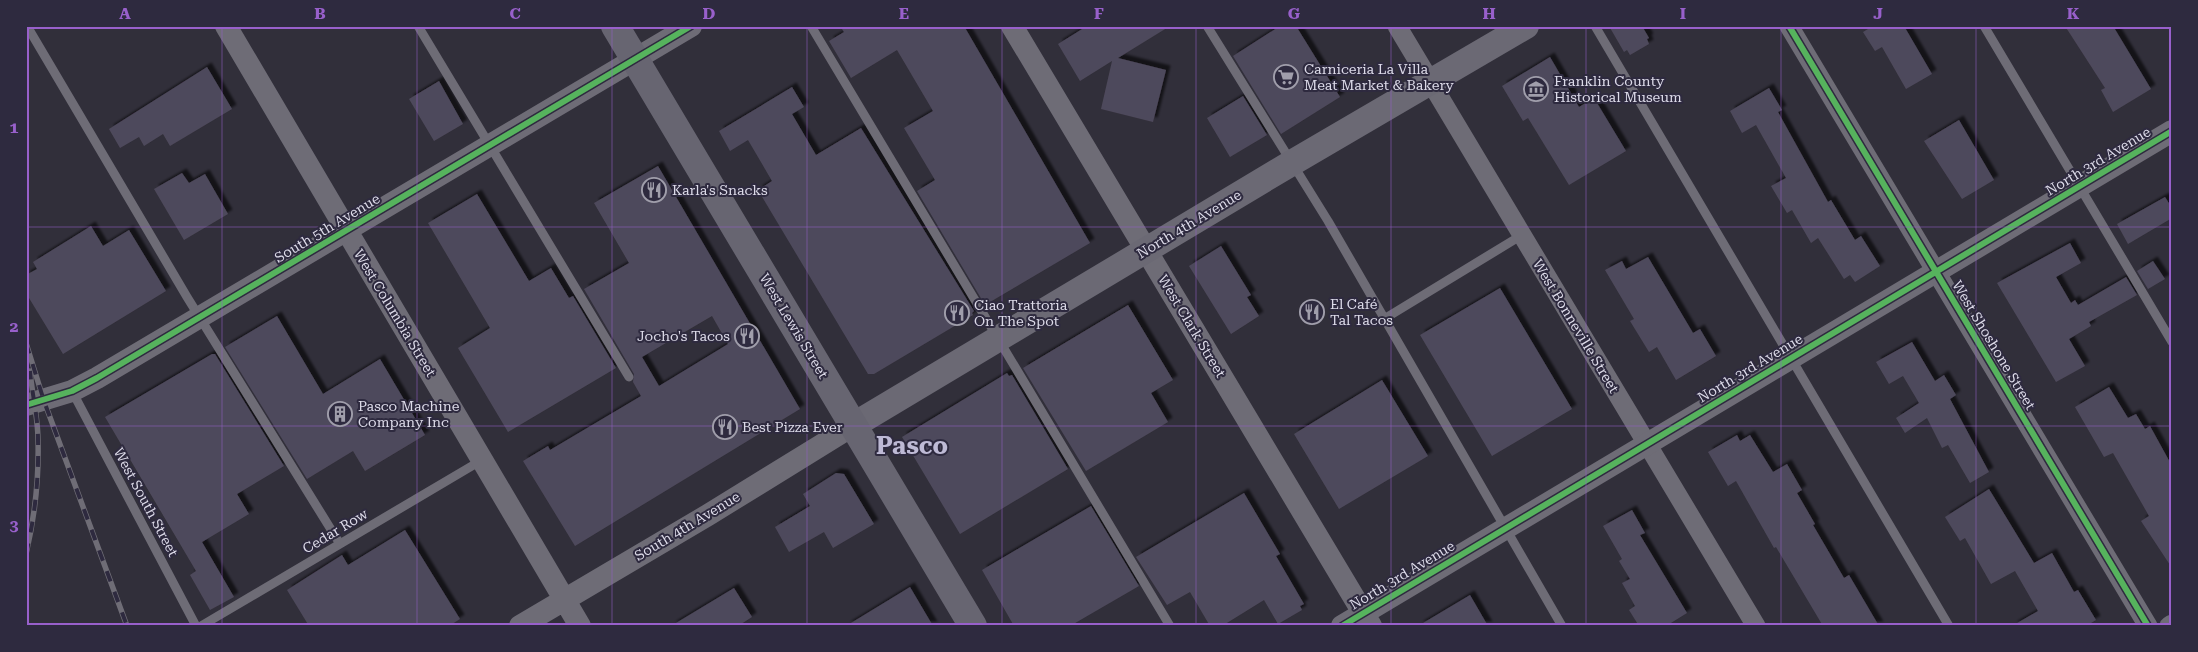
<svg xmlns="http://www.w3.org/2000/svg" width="2198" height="652" font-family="'Roboto Serif',serif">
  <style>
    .building { fill: #4e495b; fill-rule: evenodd; filter: url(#shadow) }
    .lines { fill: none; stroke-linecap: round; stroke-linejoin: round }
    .service { stroke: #6e6c76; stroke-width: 9 }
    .minor { stroke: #6e6c76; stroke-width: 19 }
    .tertiary { stroke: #6e6c76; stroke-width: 22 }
    .secondary { stroke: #6b6974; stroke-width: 26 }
    .primary { stroke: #676571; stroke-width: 28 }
    .rail-casing { stroke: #6f6d76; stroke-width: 5.5 }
    .rail { stroke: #2e2a3f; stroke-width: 4; stroke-dasharray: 11; stroke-linecap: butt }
    .cycleway-casing { stroke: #2e2a3f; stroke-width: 9 }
    .cycleway { stroke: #56b35d; stroke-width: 6 }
    .grid { fill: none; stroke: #9860cb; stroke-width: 1; stroke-opacity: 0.55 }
    .labels { text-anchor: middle; stroke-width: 4; stroke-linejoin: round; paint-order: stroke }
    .poi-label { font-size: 14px; fill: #dcdae8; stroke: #2e2a3f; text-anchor: start }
    .street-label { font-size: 14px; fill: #dcdae8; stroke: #2e2a3f }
    .town-label { font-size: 24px; font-weight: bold; fill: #bebad5; stroke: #2e2a3f }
    .neatline { fill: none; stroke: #9860cb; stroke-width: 2 }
    .grid-label { font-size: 16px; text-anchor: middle; font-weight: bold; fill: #9860cb }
  </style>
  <defs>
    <filter id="shadow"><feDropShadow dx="4.5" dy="-4.5" stdDeviation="1" flood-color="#0009"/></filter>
  </defs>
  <rect width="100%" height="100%" fill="#312f3a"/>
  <path class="building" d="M840,26H964L1090,243L985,305L917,191L935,180L904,128L933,111L897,50L851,78L829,41L844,32Z
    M1087,26H1170L1118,58L1166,70L1153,122L1101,109L1112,61L1080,81L1058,44Z
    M1280,26H1296L1340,97L1281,134L1233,56Z
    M1609,26H1642L1649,38L1647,39L1649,44L1630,55L1627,50L1624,52Z
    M1873,26H1904L1932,74L1906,89L1882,47L1875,51L1863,32Z
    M2065,26H2113L2151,89L2113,112L2101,90L2105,88Z
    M1550,57L1579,107L1594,98L1626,151L1569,185L1528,118L1523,121L1502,86Z
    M207,67L232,109L170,146L163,134L144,146L139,137L120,148L109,129Z
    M439,81L463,124L434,141L409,99Z
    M792,87L804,107L792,114L816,155L861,128L974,311L972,313L973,315L874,374H868L758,190L772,181L748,140L730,151L719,131Z
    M1769,88L1782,110L1778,112L1828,202L1831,200L1855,240L1861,236L1880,266L1855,282L1850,275L1844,279L1818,238L1811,243L1792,210L1787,213L1771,186L1786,178L1756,125L1742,133L1730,111Z
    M1243,96L1267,135L1230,157L1207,118Z
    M1959,120L1994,180L1962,199L1924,141Z
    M658,166L800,409L575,546L523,461L548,446L550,450L641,396L633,382L634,374L584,289L629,263L594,203ZM712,316L728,344L659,386L642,357Z
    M182,173L189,183L205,174L228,214L184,240L154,189Z
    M477,194L529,281L551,268L569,298L573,296L616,368L508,432L458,348L490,328L428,223Z
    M2165,197L2172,208V218L2128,244L2117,224Z
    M91,226L103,246L129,230L166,291L63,354L26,293V275L37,269L33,262Z
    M2070,243L2081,263L2056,277L2071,303L2075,300L2078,305L2126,277L2137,295L2089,322L2091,326L2069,339L2085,366L2056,382L1997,283Z
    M1221,246L1251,295L1247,297L1259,316L1231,334L1189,266Z
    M1648,257L1693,333L1700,329L1716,356L1676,380L1657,347L1649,352L1630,321L1634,319L1605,270L1622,261L1626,269Z
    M2153,261L2165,279L2148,289L2137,271Z
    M1500,288L1572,409L1492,456L1420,335Z
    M1128,305L1173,380L1151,393L1168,422L1086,471L1023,368Z
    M277,316L323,394L380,359L425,435L365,471L353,451L307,479L225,347Z
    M1912,342L1935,381L1944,375L1956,395L1950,399L1989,472L1970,483L1948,445L1942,448L1927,418L1905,433L1896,418L1919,403L1903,376L1889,384L1876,362Z
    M212,354H215L284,466L237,494L249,514L202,542L234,597L210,610L190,575L196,571L105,417Z
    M1007,373L1009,376L1012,375L1068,469L960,534L902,437Z
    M1382,380L1428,456L1339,509L1294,434Z
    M2109,387L2128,418L2136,414L2145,429L2150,426L2172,466V568L2141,521L2149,516L2113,453L2104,457L2075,407Z
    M1737,435L1740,441L1750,435L1773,472L1787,464L1802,490L1797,493L1815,524L1813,525L1844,578L1849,575L1879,626H1823L1776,547L1774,548L1736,481L1728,486L1708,452Z
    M836,473L844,474L874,524L833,548L824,532L789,552L775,527L810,506L803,494Z
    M1989,489L2034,563L2052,553L2074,592L2078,590L2096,620L2086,626H2012L2038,611L2015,571L1991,584L1965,538L1960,541L1945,517Z
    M1244,493L1280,554L1276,556L1304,604L1300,606L1302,610L1278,624L1264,600L1222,626H1210L1190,592L1167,605L1136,557Z
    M1091,506L1139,586L1070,626H1014L982,570Z
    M1632,510L1645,533L1640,535L1687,613L1666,626H1639L1629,610L1635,606L1622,583L1630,579L1619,561L1622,559L1603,526Z
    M405,530L460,619L449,626H309L287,590L342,555L348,565Z
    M910,587L933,626H846Z
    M734,588L752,617L738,626H671Z
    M1470,595L1488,626H1418Z"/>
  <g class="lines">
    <path class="service" d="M27,26L187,297L340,544
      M418,26L629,377
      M811,26L1170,626
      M1207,26L1328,221L1562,626
      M1595,26L1949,626
      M1984,26L2172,342
      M1384,319L1522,235
      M72,391L196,626
      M201,626L482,460"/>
    <path class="minor" d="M1397,26L1756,626
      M1789,26L2148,626
      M2169,626L2172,624"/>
    <path class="tertiary" d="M226,26L580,626
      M1012,26L1371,626
      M26,405L72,391L97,378L691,26
      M520,626L708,515L854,425
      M1342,626L2172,131"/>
    <path class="secondary" d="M854,425L1290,164L1526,26"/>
    <path class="primary" d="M615,26L973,626"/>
    <defs>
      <path id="rail" d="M26,343L44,401L127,626
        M26,554C35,516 39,478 38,440C38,417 32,394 30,371"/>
    </defs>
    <use href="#rail" class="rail-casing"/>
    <use href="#rail" class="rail"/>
    <defs>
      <path id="cycleway" d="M1789,26L2148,626
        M26,405L72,391L97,378L691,26
        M1342,626L2172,131"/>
    </defs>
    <use href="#cycleway" class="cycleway-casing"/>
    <use href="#cycleway" class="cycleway"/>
  </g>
  <path class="grid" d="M222,26V626M417,26V626M612,26V626M807,26V626M1002,26V626M1196,26V626M1391,26V626M1586,26V626M1781,26V626M1976,26V626M26,227H2172M26,426H2172"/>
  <defs>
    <symbol id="supermarket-ring" viewBox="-11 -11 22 22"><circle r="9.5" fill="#2e2a3f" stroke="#a09eab" stroke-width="1.5"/><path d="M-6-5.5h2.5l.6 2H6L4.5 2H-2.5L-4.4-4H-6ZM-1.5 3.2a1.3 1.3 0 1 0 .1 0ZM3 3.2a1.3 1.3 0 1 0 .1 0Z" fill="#a09eab"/></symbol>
    <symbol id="museum-ring" viewBox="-11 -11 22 22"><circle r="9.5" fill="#2e2a3f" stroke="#a09eab" stroke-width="1.5"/><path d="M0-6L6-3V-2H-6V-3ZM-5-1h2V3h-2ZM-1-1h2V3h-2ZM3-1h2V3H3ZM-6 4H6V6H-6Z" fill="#a09eab"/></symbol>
    <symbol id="restaurant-ring" viewBox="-11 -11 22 22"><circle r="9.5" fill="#2e2a3f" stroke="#a09eab" stroke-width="1.5"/><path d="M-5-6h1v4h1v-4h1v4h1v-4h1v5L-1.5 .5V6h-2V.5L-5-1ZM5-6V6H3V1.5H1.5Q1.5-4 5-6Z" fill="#a09eab"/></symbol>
    <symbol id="building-ring" viewBox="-11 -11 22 22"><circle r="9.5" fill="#2e2a3f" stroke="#a09eab" stroke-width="1.5"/><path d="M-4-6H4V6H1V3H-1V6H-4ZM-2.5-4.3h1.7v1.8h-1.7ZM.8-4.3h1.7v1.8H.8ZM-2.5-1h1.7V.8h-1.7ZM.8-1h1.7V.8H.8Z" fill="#a09eab"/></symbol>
  </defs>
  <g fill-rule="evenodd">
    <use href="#supermarket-ring" x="1272" y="63" width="28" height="28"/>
    <use href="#museum-ring" x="1522" y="75" width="28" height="28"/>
    <use href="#restaurant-ring" x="640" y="176" width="28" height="28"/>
    <use href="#restaurant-ring" x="1298" y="298" width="28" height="28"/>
    <use href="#restaurant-ring" x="943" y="299" width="28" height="28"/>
    <use href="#restaurant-ring" x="733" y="322" width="28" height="28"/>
    <use href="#building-ring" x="326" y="400" width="28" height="28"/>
    <use href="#restaurant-ring" x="711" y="413" width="28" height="28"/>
  </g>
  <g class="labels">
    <g class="poi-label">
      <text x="1304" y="74">Carniceria La Villa<tspan x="1304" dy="16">Meat Market &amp; Bakery</tspan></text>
      <text x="1554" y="86">Franklin County<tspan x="1554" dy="16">Historical Museum</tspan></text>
      <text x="672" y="195">Karla's Snacks</text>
      <text x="1330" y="309">El Café<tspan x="1330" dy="16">Tal Tacos</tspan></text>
      <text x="974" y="310">Ciao Trattoria<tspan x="974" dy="16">On The Spot</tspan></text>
      <text x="730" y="341" text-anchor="end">Jocho's Tacos</text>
      <text x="358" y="411">Pasco Machine<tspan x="358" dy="16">Company Inc</tspan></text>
      <text x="742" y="432">Best Pizza Ever</text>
    </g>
    <g class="street-label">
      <text transform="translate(2098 161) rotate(-31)" y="5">North 3rd Avenue</text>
      <text transform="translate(1189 224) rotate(-31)" y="5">North 4th Avenue</text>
      <text transform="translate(327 228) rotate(-31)" y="5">South 5th Avenue</text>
      <text transform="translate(395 313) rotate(59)" y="5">West Columbia Street</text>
      <text transform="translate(794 326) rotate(59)" y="5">West Lewis Street</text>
      <text transform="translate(1192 326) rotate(59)" y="5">West Clark Street</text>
      <text transform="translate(1576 326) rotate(59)" y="5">West Bonneville Street</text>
      <text transform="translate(1994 345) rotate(59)" y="5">West Shoshone Street</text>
      <text transform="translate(1750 368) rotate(-31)" y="5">North 3rd Avenue</text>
      <text transform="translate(146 502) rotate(62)" y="5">West South Street</text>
      <text transform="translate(687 526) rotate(-31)" y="5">South 4th Avenue</text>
      <text transform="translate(335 531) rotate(-31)" y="5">Cedar Row</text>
      <text transform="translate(1402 575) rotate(-31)" y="5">North 3rd Avenue</text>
    </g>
    <g class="town-label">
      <text x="912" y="454">Pasco</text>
    </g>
  </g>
  <rect width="2198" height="652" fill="none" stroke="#2e2a3f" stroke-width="55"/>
  <rect x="28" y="28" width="2142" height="596" class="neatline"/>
  <g class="grid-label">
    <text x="125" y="19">A</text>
    <text x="320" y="19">B</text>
    <text x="515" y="19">C</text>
    <text x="709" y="19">D</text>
    <text x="904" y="19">E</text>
    <text x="1099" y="19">F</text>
    <text x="1294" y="19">G</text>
    <text x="1489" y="19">H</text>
    <text x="1683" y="19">I</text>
    <text x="1878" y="19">J</text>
    <text x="2073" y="19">K</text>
    <text x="14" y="133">1</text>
    <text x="14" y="332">2</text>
    <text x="14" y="531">3</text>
  </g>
</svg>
